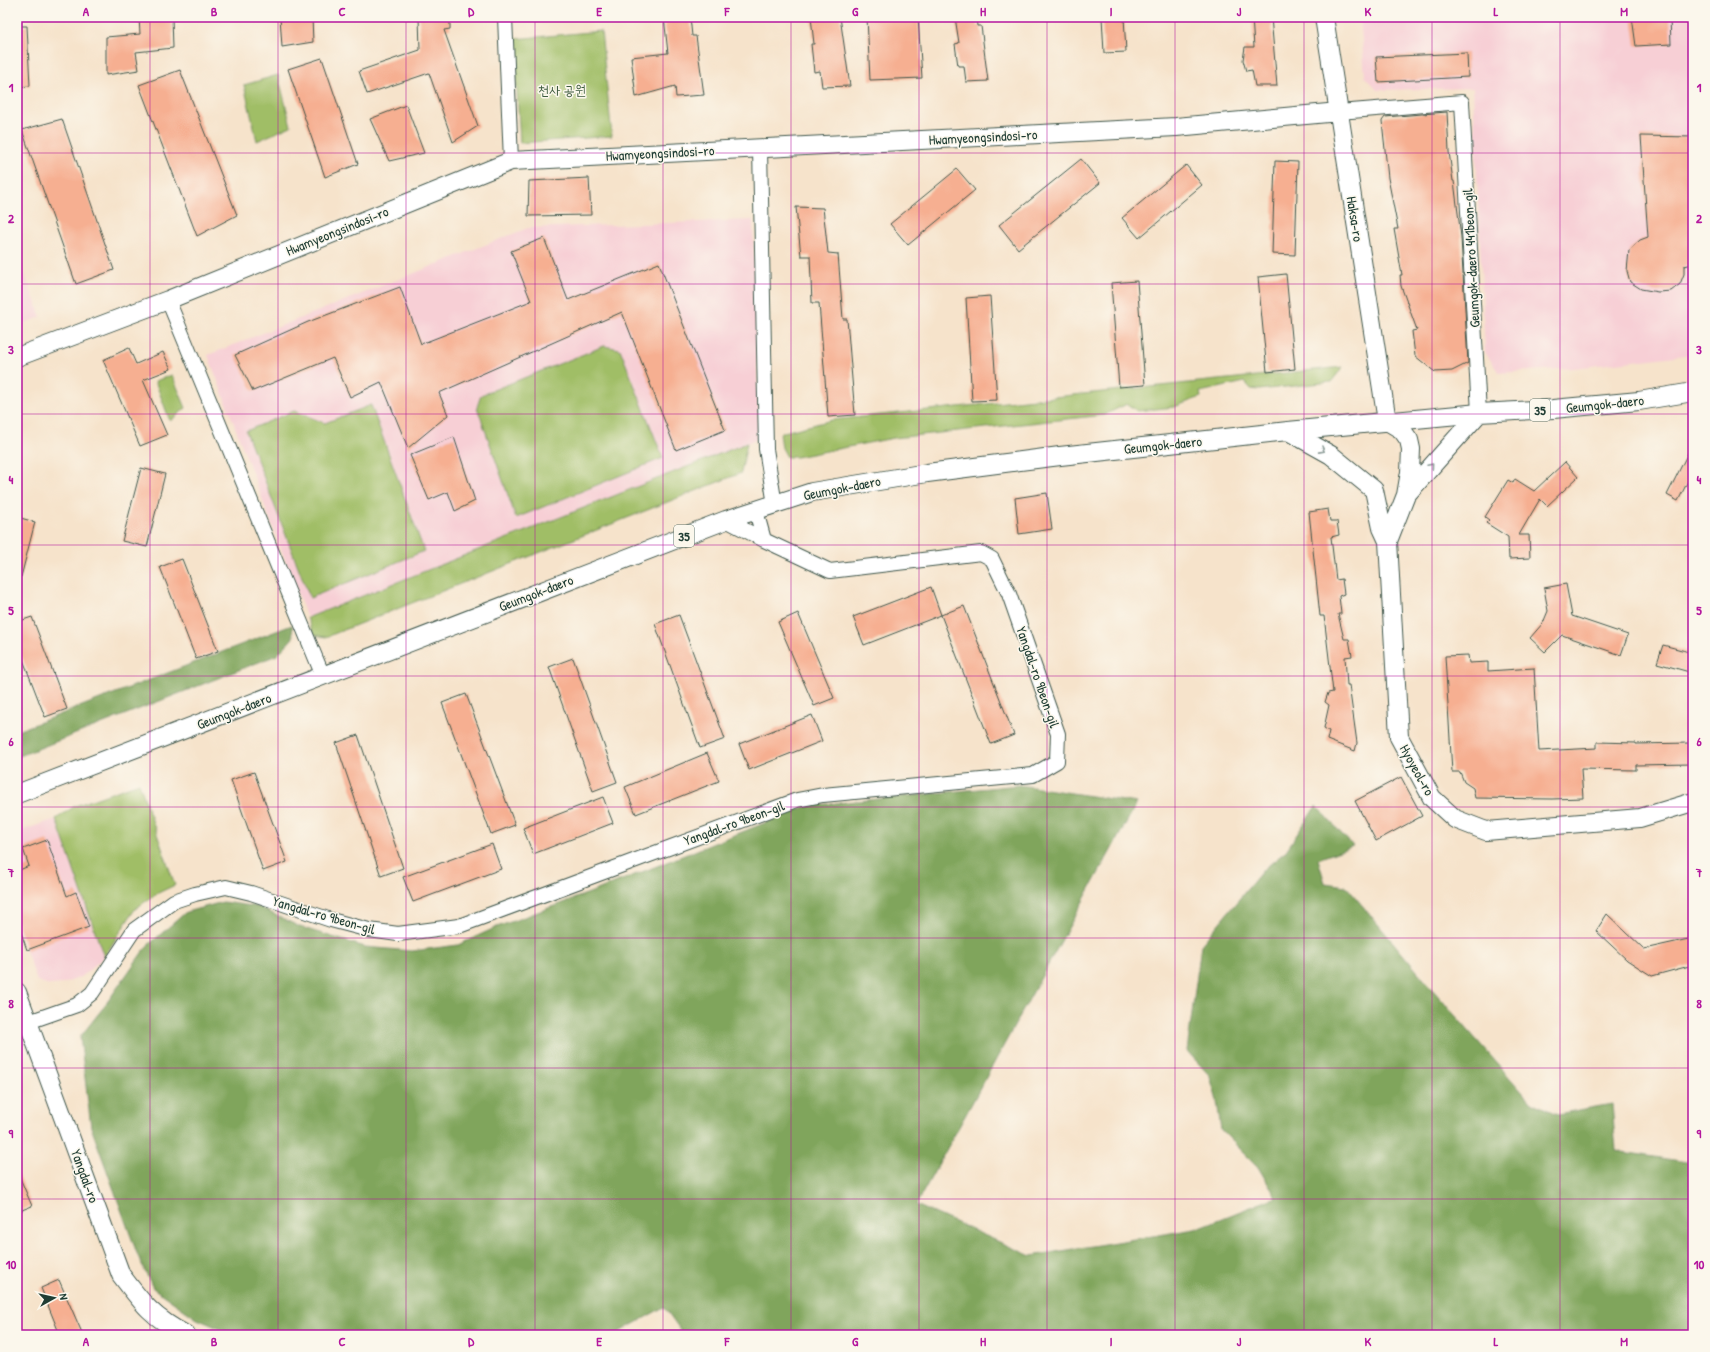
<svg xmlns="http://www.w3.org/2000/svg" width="1710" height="1352" font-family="'Patrick Hand','Poor Story',sans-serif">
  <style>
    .built { fill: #f7cfd5 }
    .green { fill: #a0be66; stroke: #607e4d }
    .forest { fill: #80a55b; stroke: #507148 }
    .building { fill: #f6af91 }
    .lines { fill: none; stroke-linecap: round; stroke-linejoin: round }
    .minor-casing { stroke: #3f564b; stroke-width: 16 }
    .major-casing { stroke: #3f564b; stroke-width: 20 }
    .minor { stroke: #fff; stroke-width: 14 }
    .major { stroke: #fff; stroke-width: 18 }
    .oneway { stroke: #8f9e9a }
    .grid { fill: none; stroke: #b5179e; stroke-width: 1; stroke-opacity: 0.55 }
    .labels { text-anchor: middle; stroke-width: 3; stroke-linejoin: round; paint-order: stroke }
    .shield { fill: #fbf7ec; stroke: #61756b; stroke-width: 1 }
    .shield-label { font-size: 13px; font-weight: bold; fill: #1f3d34 }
    .park-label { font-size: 14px; fill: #3f5d40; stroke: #fbf7ec }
    .street-label { font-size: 14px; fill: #1f3d34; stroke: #fbf7ec }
    .neatline { fill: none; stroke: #b5179e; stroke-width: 1.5 }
    .grid-label { font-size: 13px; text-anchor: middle; font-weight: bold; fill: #b5179e }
  </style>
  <rect width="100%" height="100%" fill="#fbf7ec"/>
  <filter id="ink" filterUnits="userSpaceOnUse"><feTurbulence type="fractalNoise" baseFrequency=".025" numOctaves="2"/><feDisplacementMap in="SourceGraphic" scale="8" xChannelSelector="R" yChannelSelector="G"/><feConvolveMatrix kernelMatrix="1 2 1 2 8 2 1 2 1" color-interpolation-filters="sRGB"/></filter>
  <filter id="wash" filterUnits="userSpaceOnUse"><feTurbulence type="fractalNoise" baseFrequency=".012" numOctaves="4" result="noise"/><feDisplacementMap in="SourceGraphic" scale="16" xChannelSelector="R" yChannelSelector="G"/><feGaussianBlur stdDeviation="0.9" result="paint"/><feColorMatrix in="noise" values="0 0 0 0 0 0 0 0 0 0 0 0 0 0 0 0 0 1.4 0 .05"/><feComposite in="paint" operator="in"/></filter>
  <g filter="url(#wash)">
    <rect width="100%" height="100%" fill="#f6e3cb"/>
    <path class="built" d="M1360,17H1693V354L1574,368L1499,373L1485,352L1473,88L1377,90L1365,77Z
      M753,220L759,438L307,618L208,355L528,228Z
      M17,254L41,317L17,326Z
      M56,819L104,957L81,977L63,984L49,985L37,981L17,926V832Z"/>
    <path class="green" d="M601,31L612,136L520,143L514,39Z
      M278,75L291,126L257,141L244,85Z
      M604,346L620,349L663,458L516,518L477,407L481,395Z
      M1343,367L1331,382L1259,390L1251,389L1245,382L1200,392L1201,397L1174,407L1137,411L1127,404L1104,415L894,438L796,457H787L782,448L780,433L832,420Z
      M172,375L186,408L170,421L155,381Z
      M371,405L424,551L310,598L246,431L294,411L325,423Z
      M747,443L741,473L326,637L314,635L307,618Z
      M139,783L175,885L156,894L135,909L104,957L56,819L75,806Z"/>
    <path class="forest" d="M292,625L293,638L277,655L17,757V731Z
      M1019,785L1137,803L916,1205L1031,1256L1195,1229L1276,1197L1258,1167L1221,1130L1217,1101L1210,1076L1187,1051L1201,945L1263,870L1285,852L1316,806L1353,846L1318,859L1325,883L1346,886L1432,989L1531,1102L1557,1114L1612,1104L1616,1151L1693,1163V1335H684L664,1307L614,1335H235L197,1319L153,1288L138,1256L91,1127L80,1037L103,1008L146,947L186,912L223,902L259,907L300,927L365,947L412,951L458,945L497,927L592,892L807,806Z"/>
    <g id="blocks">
      <path class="building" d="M139,17H172L173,48L136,52L139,70L106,75V37L140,34Z
        M280,17H312L313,42L282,47Z
        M419,17H450V29L444,30L478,126L453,142L429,73L367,94L359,71L420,50Z
        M664,17H690L692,36H696L704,95L676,97L675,86L636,97L631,57L668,53Z
        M811,17H840L850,86L822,87L820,71L814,72L811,44H814Z
        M867,17H918L922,78L870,80Z
        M955,17H976L977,26H981L988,81L966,82L964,66H958L955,44L959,43Z
        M1102,17H1124L1126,52L1104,53Z
        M1252,17H1271L1277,86H1255L1252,70L1246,71L1243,60L1245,47H1254Z
        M1632,17H1670L1671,44L1636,46Z
        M17,26H27L30,86L17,87Z
        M1467,53L1468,77L1378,82L1376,57Z
        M322,58L358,164L325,177L288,69Z
        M180,70L237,215L197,236L139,85Z
        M406,105L424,153L389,161L370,119Z
        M1447,112L1449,152L1453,181H1454L1461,237L1468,363L1452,371L1435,372L1415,356L1412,331L1417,330L1401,286L1400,275H1402L1394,229H1398L1388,178L1382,121L1385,117Z
        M62,119L114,270L76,284L22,130Z
        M1641,136L1693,137V264L1684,266V274L1680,284L1671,291L1658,292L1641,289L1630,282L1627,271L1629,250L1640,240L1648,237Z
        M1081,159L1100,183L1018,249L999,225Z
        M1275,161L1298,162L1295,255L1272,254Z
        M1186,165L1202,185L1139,238L1122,218Z
        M957,169L975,190L908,245L890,224Z
        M589,178L591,215L528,216L529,181Z
        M796,207L823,208L828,253L838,254L843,319H847L855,415L828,417L819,303H812L810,256H801Z
        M544,238L568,300L659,263L725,430L676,450L622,312L439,393L448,415L408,448L381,382L350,397L333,358L253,391L235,355L308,322L400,287L421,344L531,301L511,251Z
        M1286,274L1295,369L1267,372L1258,277Z
        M1137,281L1145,385L1119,387L1111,283Z
        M990,296L997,400L972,401L966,298Z
        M129,348L136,364L163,352L171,369L143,380L167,435L140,446L103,360Z
        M454,437L475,501L455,511L448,492L429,500L410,455Z
        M1693,443V471L1678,501L1667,495Z
        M1565,462L1578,477L1547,506L1540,499L1519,535H1529L1530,558L1509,559L1508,537L1486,523L1489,520L1485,517L1508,480L1513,483L1515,479L1534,491Z
        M141,468L165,474L147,547L122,541Z
        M1047,493L1052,529L1019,534L1015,498Z
        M1328,509L1330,521H1337L1339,535L1331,537L1336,580L1342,579L1344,594L1339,596L1341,614H1338L1344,639H1349L1352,656L1345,657L1347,685H1349L1357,743L1355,751L1327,740L1329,731L1324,728L1329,705L1325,702L1328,693L1333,692L1324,616H1320L1309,512Z
        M17,517L35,522L21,577L17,576Z
        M182,559L218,651L196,659L160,567Z
        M1566,584L1572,616L1628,635L1621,655L1562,635L1545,652L1530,638L1543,623L1548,611L1544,588Z
        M931,587L941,615L864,645L853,617Z
        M964,606L1014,735L991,744L941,615Z
        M798,613L834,698L814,706L778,622Z
        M679,615L725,739L700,748L655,624Z
        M32,617L67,709L45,717L17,644V622Z
        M1663,645L1693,653V673L1657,663Z
        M1468,655L1469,663L1488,662V671L1534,668L1539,751L1597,748V742L1636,743V744L1691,743L1692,764L1636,765V770L1581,769L1583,798L1552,799L1475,798L1473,788L1464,782L1460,772H1452L1445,656Z
        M573,658L617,782L593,791L549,667Z
        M466,694L515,825L491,834L442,703Z
        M812,715L822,741L749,770L739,744Z
        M358,735L403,868L381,876L336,743Z
        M707,753L719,781L636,814L625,787Z
        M254,772L287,862L263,871L231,780Z
        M1401,777L1422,816L1376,841L1355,801Z
        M603,797L613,823L533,854L523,828Z
        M47,840L67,896L76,892L89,927L27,950L17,921V871L29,866L23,849Z
        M492,844L501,869L413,902L403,877Z
        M1607,914L1644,949L1693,938V965L1652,976L1627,960L1596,931Z
        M17,1171L32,1206L17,1212Z
        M59,1280L83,1335H60L41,1288Z"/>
    </g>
  </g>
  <g filter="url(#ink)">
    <use href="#blocks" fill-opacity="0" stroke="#3f564b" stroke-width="1"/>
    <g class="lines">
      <defs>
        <path id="minor" d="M505,17L511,161
          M1339,112L1462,102L1479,413
          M760,148L766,449L775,505
          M168,300L323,676
          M756,511L764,540
          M17,1026L77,1005L92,993L134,930L174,901L195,894L226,887L251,893L331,920L369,930L398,934L459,926L797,800L823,795L1033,775L1057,761L1058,734L1009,594L992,559L981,553L830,571L764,540L726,520"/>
        <path id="major" d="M1324,17L1387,421
          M17,357L168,300L511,161L1176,127L1339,112
          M1387,421L1402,430L1409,440L1411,449L1410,472L1406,495L1388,541L1399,737L1432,798L1455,819L1486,831L1640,818L1693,802
          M1288,431L1331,455L1374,490L1382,528L1388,541
          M1406,495L1479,413
          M17,794L726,520L812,492L927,473L1060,456L1288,431L1479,413L1553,409L1639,401L1693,392
          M17,992L121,1275C142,1303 153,1318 186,1335"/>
      </defs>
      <use href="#minor" class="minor-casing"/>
      <use href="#major" class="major-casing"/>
      <use href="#minor" class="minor"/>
      <use href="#major" class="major"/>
    </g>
    <defs><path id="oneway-chevron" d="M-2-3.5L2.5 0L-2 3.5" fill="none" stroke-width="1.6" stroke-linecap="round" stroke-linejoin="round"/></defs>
    <g class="oneway">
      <use href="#oneway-chevron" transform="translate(1322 450) rotate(29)"/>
      <use href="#oneway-chevron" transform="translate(1431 466) rotate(-49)"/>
    </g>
  </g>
  <path class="grid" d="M150,17V1335M278,17V1335M406,17V1335M535,17V1335M663,17V1335M791,17V1335M919,17V1335M1047,17V1335M1175,17V1335M1304,17V1335M1432,17V1335M1560,17V1335M17,153H1693M17,284H1693M17,414H1693M17,545H1693M17,676H1693M17,807H1693M17,938H1693M17,1068H1693M17,1199H1693"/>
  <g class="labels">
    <g class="shield">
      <rect x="1530" y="399" width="20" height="22" rx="3"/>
      <rect x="674" y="525" width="20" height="22" rx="3"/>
    </g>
    <g class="shield-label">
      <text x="1540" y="415">35</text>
      <text x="684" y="541">35</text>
    </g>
    <g class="park-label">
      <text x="562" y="95">천사 공원</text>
    </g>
    <g class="street-label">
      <text transform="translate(983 137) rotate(-3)" y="5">Hwamyeongsindosi-ro</text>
      <text transform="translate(660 153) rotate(-3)" y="5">Hwamyeongsindosi-ro</text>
      <text transform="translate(1355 219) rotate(81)" y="5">Haksa-ro</text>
      <text transform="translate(337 231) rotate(-22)" y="5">Hwamyeongsindosi-ro</text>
      <text transform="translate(1471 258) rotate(-93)" y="5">Geumgok-daero 441beon-gil</text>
      <text transform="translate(1605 404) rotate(-6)" y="5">Geumgok-daero</text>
      <text transform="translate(1163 445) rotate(-6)" y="5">Geumgok-daero</text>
      <text transform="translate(842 488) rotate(-11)" y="5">Geumgok-daero</text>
      <text transform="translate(536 593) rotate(-21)" y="5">Geumgok-daero</text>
      <text transform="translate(1038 677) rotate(71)" y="5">Yangdal-ro 9beon-gil</text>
      <text transform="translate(234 711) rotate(-21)" y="5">Geumgok-daero</text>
      <text transform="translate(1417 770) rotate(61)" y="5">Hyoyeol-ro</text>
      <text transform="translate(734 823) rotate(-20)" y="5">Yangdal-ro 9beon-gil</text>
      <text transform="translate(324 915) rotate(16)" y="5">Yangdal-ro 9beon-gil</text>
      <text transform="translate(85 1176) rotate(70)" y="5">Yangdal-ro</text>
    </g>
  </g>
  <rect width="1710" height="1352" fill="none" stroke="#fbf7ec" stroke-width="44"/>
  <g transform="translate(54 1298) rotate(82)" stroke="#fbf7ec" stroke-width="3" paint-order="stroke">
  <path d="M0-3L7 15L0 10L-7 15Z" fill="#1f3d34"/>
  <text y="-6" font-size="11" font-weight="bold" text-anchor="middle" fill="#1f3d34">N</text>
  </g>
  <rect x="22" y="22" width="1666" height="1308" class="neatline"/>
  <g class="grid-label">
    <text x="86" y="16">A</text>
    <text x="214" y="16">B</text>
    <text x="342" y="16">C</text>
    <text x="471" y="16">D</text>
    <text x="599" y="16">E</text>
    <text x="727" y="16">F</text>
    <text x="855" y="16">G</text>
    <text x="983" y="16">H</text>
    <text x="1111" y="16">I</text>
    <text x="1239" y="16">J</text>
    <text x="1368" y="16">K</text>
    <text x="1496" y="16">L</text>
    <text x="1624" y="16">M</text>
    <text x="11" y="92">1</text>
    <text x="1699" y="92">1</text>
    <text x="11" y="223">2</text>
    <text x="1699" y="223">2</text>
    <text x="11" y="354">3</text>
    <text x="1699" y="354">3</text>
    <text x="11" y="484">4</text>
    <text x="1699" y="484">4</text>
    <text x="11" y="615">5</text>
    <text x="1699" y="615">5</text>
    <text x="11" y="746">6</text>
    <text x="1699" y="746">6</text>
    <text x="11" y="877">7</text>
    <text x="1699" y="877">7</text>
    <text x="11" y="1008">8</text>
    <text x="1699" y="1008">8</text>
    <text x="11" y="1138">9</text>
    <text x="1699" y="1138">9</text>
    <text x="11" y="1269">10</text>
    <text x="1699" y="1269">10</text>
    <text x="86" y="1346">A</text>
    <text x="214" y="1346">B</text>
    <text x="342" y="1346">C</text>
    <text x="471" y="1346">D</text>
    <text x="599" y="1346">E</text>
    <text x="727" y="1346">F</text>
    <text x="855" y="1346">G</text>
    <text x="983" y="1346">H</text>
    <text x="1111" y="1346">I</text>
    <text x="1239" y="1346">J</text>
    <text x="1368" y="1346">K</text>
    <text x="1496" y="1346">L</text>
    <text x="1624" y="1346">M</text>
  </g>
</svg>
